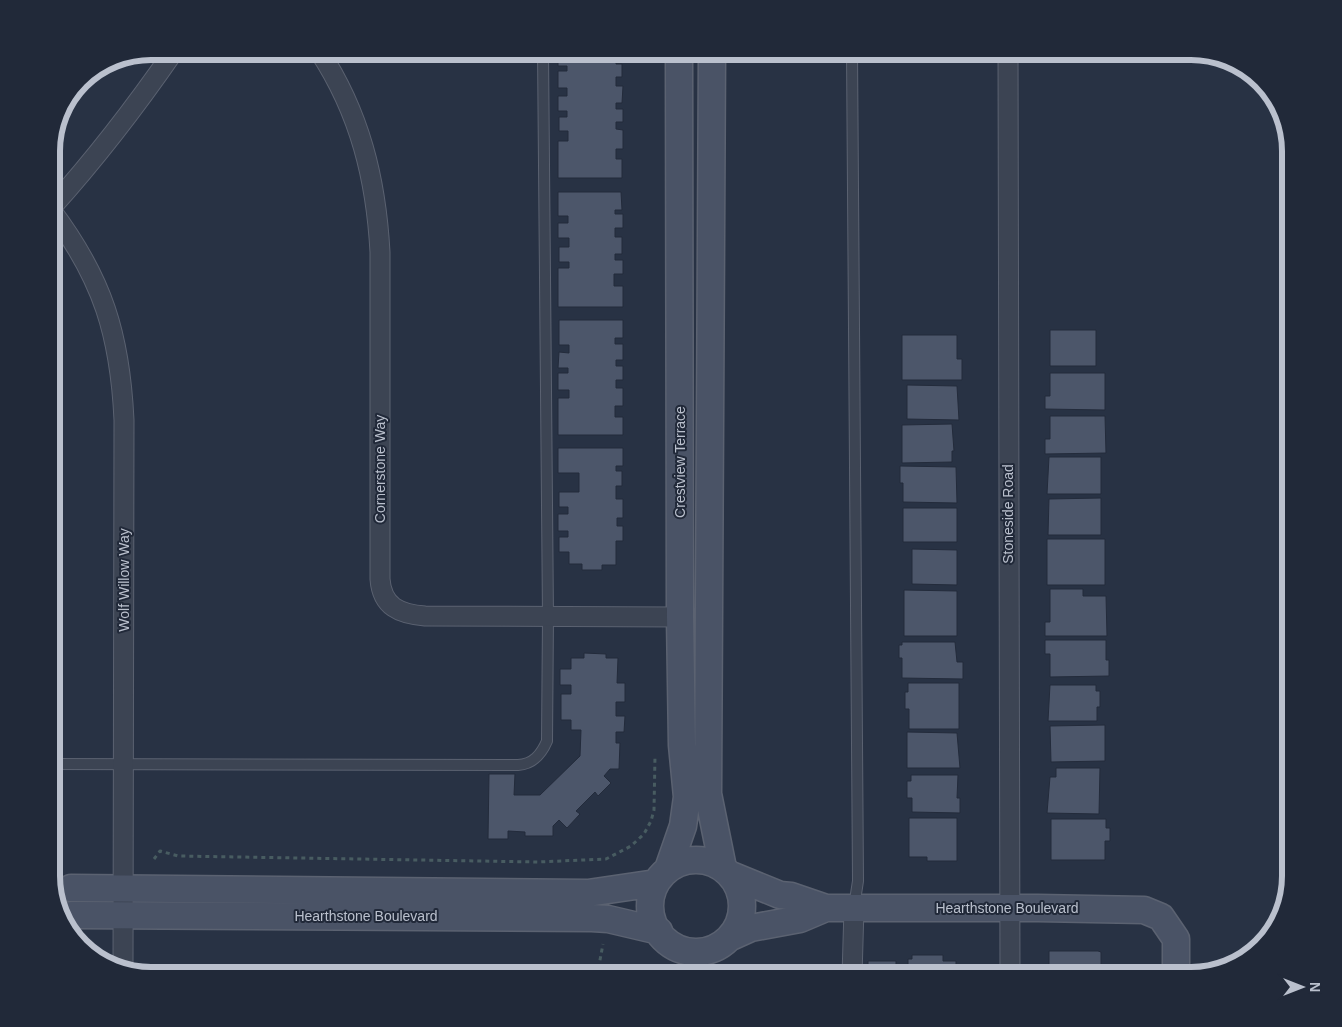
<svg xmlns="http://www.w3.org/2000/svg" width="1342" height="1027" font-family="Arial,sans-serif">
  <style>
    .building { fill: #4c566a; stroke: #232b3b }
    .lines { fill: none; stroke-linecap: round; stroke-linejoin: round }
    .lane-casing { stroke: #5b6271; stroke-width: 12 }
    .street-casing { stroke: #5b6271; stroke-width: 21 }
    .secondary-casing { stroke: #5b6271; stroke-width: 29 }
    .path { stroke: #485c61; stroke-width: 3; stroke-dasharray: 4 4; stroke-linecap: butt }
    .lane { stroke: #3c4453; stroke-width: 10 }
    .street { stroke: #3c4453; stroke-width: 19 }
    .secondary { stroke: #4a5366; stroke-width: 26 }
    .labels { text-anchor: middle; stroke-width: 4; stroke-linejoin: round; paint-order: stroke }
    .street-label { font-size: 14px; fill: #bac0cd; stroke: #212939 }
    .rim { fill: none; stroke: #bac0cd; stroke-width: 6 }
  </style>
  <rect width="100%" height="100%" fill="#283244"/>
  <path class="building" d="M558,51H622V58H616V64H622V77H616V86H623L622,103H616V109H623V122H616V129L623,130V149H616V159H622V178H558V141H568V131H559V117H567V111H558V96H567V88H558V71H567V66H558Z
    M558,192H621L622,210H615V214H623V228H615V237H622V254H615V260H623V274H614V286H623V307H558V268H569V262H559V247H569V238H558V223H568V216H558Z
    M559,320H623V338H615V344H623V360H616V366H623V380H616V388H623V406H615V417H623V435H558V398H569V390H558V373H568V368H558L559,352L569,353V345H559Z
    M1050,330H1096V366H1050Z
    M902,335H957V359H962V380H902Z
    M1050,373H1105V410L1045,409V396H1050Z
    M907,385L957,386L959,420L907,419Z
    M1050,416H1105L1106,453L1045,454V439H1050Z
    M952,424L954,451H952V462L902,463V425Z
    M558,448H623V466H616V471H622V486H616V499H623V518H617V526H623V541H616V565H602V570H582V564H569V552H559V537H568V531H558V514H568V507H559V492H579V473H558Z
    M1049,457H1101V494H1047Z
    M900,466L956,467L957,503L903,502V483H900Z
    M1101,498V535H1048L1049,499Z
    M903,508H957V542H903Z
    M1047,539H1105V585H1047Z
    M912,549L957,550V585L912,584Z
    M1050,589H1083V596H1106L1107,636H1045V622H1050Z
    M904,590L957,591V636H904Z
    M1045,640H1106V660H1109V676L1050,677V654H1045Z
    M902,642H955L957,662H963V679L902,678V658H899V645H902Z
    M584,653L606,654V658H618L617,683H625V702H616V716H625L624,732H616V743H620L619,769H610L604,776L611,783L598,796L595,792L576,811L580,814L567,828L559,820L553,826V836H525V832L508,831V839H488L489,774H515L514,795H540L580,756L581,730H571V720H561V694H571V685H560V669H571V658H584Z
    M908,683H959V729H909V709H905V692H908Z
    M1050,685H1096V691H1100V707H1097V721H1048Z
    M1105,725V761L1051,762L1050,726Z
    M907,732L957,733L960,768H907Z
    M1056,768H1100L1099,814L1047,813L1050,777H1056Z
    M911,775H958L957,798H960V813L912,812V798H907V781H911Z
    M909,818H957V861H927V857H909Z
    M1051,819H1106V828H1110V841H1105V860H1051Z
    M1049,951H1098L1101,952V976H1049Z
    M912,955H943V961H956V976H868V961H896V969H908V959H912Z
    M804,966L806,976H763V973Z"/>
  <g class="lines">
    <defs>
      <path id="lane" d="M852,51L858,881L854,907
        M51,764L518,765C533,764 541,755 547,741L548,617L543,51"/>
      <path id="street" d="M319,51C360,113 376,179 380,252V579C382,607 400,614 425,616L680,617
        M1008,51L1010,976
        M51,208C96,158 136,106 174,51
        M51,210C103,279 120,335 124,420L123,966
        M852,976L854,908"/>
      <path id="secondary" d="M712,51L708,794L723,868
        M650 906a46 46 0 1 1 92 0a46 46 0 1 1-92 0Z
        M668,869L683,826L687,797L682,745L680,617L679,51
        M731,875L780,895L791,896L826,908H1038L1144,910L1161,917L1176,939V976
        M71,888L588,893L656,883
        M72,915L592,918L608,919L659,931
        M731,937L751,928L800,919L826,908"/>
    </defs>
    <use href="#lane" class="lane-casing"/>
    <use href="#street" class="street-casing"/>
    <use href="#secondary" class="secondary-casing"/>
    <path class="path" d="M154,859L160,851L178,856L538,862L606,859L631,846L644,834L651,821L654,810L655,756
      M597,976L603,944"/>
    <use href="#lane" class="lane"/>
    <use href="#street" class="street"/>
    <use href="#secondary" class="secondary"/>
  </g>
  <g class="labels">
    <g class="street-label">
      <text transform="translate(680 462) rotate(-90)" y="5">Crestview Terrace</text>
      <text transform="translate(380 469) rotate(-90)" y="5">Cornerstone Way</text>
      <text transform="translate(1008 514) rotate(-90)" y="5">Stoneside Road</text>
      <text transform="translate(124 580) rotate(-90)" y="5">Wolf Willow Way</text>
      <text x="1007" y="913">Hearthstone Boulevard</text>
      <text x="366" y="921">Hearthstone Boulevard</text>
    </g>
  </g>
  <path d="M0 0H1342V1027H0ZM151 60H1191A91 91 0 0 1 1282 151V876A91 91 0 0 1 1191 967H151A91 91 0 0 1 60 876V151A91 91 0 0 1 151 60Z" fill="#212939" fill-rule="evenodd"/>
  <path class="rim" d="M151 60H1191A91 91 0 0 1 1282 151V876A91 91 0 0 1 1191 967H151A91 91 0 0 1 60 876V151A91 91 0 0 1 151 60Z"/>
  <g transform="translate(1302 987) rotate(90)" stroke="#212939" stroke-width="4" paint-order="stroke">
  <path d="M0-4L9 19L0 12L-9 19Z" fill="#bac0cd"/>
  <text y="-8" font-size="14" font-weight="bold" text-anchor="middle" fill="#bac0cd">N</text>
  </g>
</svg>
